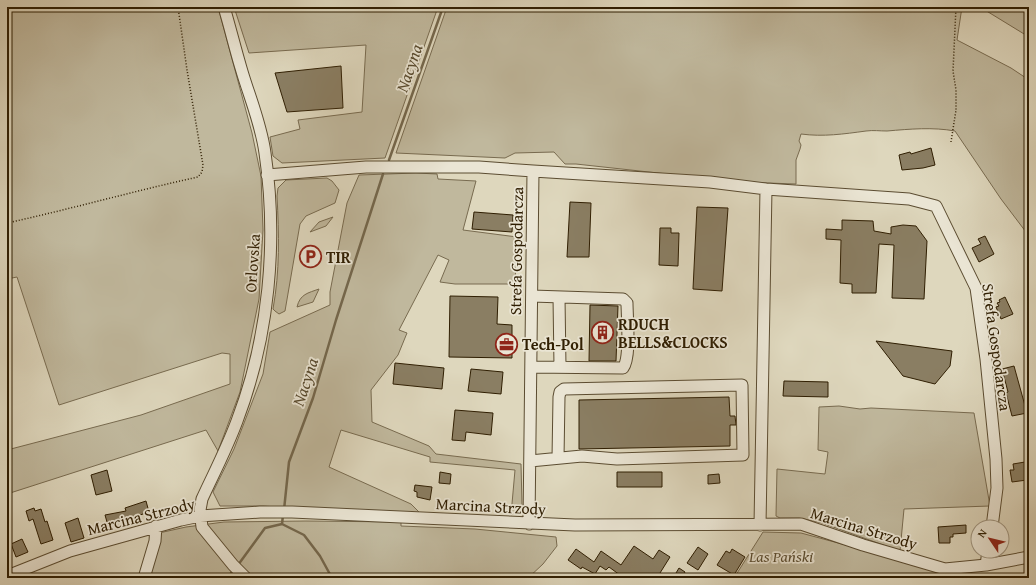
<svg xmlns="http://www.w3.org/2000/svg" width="1036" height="585" font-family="'Gentium Book Plus',serif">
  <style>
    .green { fill: #c0b89d; stroke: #786b50 }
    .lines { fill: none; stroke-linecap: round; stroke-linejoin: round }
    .stream { stroke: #74674c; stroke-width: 2.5 }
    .building { fill: #8a7e63; stroke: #2f1e02 }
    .minor-casing { stroke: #5b4c31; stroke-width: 13 }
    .path { stroke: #2f1e02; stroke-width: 1.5; stroke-dasharray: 1 2; stroke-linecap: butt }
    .minor { stroke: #eae5d4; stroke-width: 11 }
    .labels { text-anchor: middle; stroke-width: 3.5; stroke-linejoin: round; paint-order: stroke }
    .street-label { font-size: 16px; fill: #2f1e02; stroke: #eae5d4 }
    .poi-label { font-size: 16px; font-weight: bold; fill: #2f1e02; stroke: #eae5d4; text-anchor: start }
    .park-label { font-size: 16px; font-style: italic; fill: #5a4c30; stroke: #eae5d4 }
    .water-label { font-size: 17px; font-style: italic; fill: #57492d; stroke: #eae5d4 }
  </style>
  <rect width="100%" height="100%" fill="#ded7bd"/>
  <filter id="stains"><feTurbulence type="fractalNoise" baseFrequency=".005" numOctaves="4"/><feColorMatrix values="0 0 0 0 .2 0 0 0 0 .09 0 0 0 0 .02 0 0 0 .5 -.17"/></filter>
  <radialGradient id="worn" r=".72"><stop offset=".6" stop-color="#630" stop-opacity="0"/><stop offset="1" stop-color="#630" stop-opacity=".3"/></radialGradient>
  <path class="green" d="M7,7H218L252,133L261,176L263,230L259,299L240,392L218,451L206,430L7,494V450L141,415L230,384V354L222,353L59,405L17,277L7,279Z
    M234,7H438L385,158L282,163L273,156L270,137L300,129L298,120L362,112L366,45L249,53Z
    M447,7H962L957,40L1011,68L1029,80V236L1001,199L955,131C933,127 910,129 887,131C880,131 873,130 866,131C844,134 823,137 801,134L799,141L801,145L800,149L796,160V184L740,182L576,164H565L554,152L515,153L505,158L396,153Z
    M980,7H1029V37Z
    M416,173L437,174L438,179L476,181L463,230L517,237L515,284H455L440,282L449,260L438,255L399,330L407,333L398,355L371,390L372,422L429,446L436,454L521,464L522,505L517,511L511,515L515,470L430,462V457L341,430L329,467L411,504L425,518L263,506H220L213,492L234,449L263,374L270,332L330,305V292L347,203L359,175Z
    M327,178L332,181L339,190L335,203L306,216L300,224L285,311L279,314L275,311L273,309C280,271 279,234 277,196L278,188L286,180Z
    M333,217L326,226L310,232L319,222Z
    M319,289L313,302L297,307C300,294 308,293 319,289Z
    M839,406L860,409L871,408L974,413L990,506L904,509L900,551L822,523L799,518H780L776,516L777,469L825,474L828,452L818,450L819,407Z
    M306,521L401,522V526L475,529L556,537L557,546L543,564L528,578H148L159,533L186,527L224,522Z
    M763,532L801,533L961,576V578H734Z"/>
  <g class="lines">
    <path class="stream" d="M389,160L443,7
      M284,510L289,462L313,398L336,320L383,174
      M282,524L283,515
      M282,524L304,535L320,556L332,578
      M238,565L265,528L282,524
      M228,578L233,570"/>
  </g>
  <path class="building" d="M341,66L343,108L287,112L275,73Z
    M931,148L935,165L923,168L902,170L899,155L910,152L911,154Z
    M570,202L591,203L589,257H567Z
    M697,207L728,208L722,291L693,289Z
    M474,212L513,215L512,232L472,229Z
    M842,220L873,221L874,231L891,234V227L903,225L916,226L927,241L924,299L892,298L894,245L879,244L876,293H852V284L840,283L841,240L826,239V229L842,230Z
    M660,228H671V233H679L678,266L659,265Z
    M985,236L994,254L979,262L972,248L981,244L978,239Z
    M450,296L498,297L497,324L512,325V358L449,357Z
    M1005,297L1013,314L1001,319L996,307L999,306L997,303L1000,302L999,300Z
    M590,305L618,306L616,361H589Z
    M876,341L952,351L950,366L935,384L903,376Z
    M395,363L444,368L442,389L393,384Z
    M1014,366L1027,413L1012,416L1006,393L1008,392L1002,369Z
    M471,369L503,372L501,394L468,391Z
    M784,381L828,382V397L783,396Z
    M729,397L730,416H735L736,425H730V446L579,449V400Z
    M455,410L493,413L491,435L466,432L465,441L452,440Z
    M1025,462L1027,480L1012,482L1010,470H1014L1013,464Z
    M107,470L112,491L96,495L91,475Z
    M440,472L451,474L450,484L439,483Z
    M617,472H662V487H617Z
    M719,474L720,483L708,484V475Z
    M415,485L432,487L430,500L417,497V492L414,491Z
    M146,501L149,512L128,519V518L107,522L105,515L126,511L125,508Z
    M34,508L35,511L41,509L45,522L47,521L53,540L41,544L33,519L29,521L26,511Z
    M78,518L84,538L71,542L65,523Z
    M966,525V533L953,534V537H950V543H939L938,527Z
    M22,539L28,552L16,557L11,544Z
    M634,546L653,559L659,550L670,557L660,573L668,578H624L609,567L606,570L600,566L595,574L582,567L581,569L568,560L576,549L594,562L601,551L621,565Z
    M698,547L708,554L698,570L687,563Z
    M732,549L745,557L734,575L717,565L726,551L730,553Z
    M679,568L685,572L682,578H673Z"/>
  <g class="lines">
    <defs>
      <path id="minor" d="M224,7C230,27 235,48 241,68C249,96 261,123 265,153C278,242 269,337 237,421C227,448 214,473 202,499L200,510L202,527L233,565L246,578
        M267,175L366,167H479L533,171L710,182L766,189L909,199L936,206L976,288L986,359L996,459L997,488L992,527
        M559,297L560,367
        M531,367L623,368C631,358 627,317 627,303L623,299L532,296
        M530,461L582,456L617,459L743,455L742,385L564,389L560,392L559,397L558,458
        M529,524L533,171
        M760,525L766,189
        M986,565L988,551
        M7,576L70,551L181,520L200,516L260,512H292L575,525L801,524L863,545L945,569L986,565L1029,557
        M144,578L155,541L156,526"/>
    </defs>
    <use href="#minor" class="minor-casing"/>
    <path class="path" d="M951,142L956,110V90L953,71L956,7
      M7,223C71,209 134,191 198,177L202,172L203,165L187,70L178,7"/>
    <use href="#minor" class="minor"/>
  </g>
  <defs>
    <symbol id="parking-ring" viewBox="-11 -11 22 22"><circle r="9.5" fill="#eae5d4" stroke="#8f2418" stroke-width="1.5"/><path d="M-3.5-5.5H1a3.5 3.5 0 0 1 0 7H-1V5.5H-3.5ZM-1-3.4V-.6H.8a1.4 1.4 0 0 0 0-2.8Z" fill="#8f2418"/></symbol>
    <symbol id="building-ring" viewBox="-11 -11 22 22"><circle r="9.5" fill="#eae5d4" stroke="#8f2418" stroke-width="1.5"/><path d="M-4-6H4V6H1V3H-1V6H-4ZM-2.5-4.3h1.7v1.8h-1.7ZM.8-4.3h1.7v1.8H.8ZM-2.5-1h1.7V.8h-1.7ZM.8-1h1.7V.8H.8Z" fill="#8f2418"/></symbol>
    <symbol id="office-ring" viewBox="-11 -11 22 22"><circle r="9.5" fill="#eae5d4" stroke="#8f2418" stroke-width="1.5"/><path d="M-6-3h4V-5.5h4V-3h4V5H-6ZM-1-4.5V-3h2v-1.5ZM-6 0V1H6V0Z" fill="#8f2418"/></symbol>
  </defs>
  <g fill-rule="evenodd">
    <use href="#parking-ring" x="298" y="244" width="25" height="25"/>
    <use href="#building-ring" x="590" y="320" width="25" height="25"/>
    <use href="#office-ring" x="494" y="332" width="25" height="25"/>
  </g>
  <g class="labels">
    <g class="street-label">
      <text transform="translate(516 251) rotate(-89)" y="6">Strefa Gospodarcza</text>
      <text transform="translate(252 263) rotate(-86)" y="6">Orlovska</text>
      <text transform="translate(997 347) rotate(82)" y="6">Strefa Gospodarcza</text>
      <text transform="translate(491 506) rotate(3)" y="6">Marcina Strzody</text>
      <text transform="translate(141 516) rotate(-14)" y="6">Marcina Strzody</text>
      <text transform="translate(864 528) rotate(17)" y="6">Marcina Strzody</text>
    </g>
    <g class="poi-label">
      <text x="326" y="263">TIR</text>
      <text x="618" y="330">RDUCH<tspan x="618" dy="18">BELLS&amp;CLOCKS</tspan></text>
      <text x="522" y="350">Tech-Pol</text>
    </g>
    <g class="park-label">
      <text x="781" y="562">Las Pański</text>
    </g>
    <g class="water-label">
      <text transform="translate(409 68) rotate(-71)" y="6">Nacyna</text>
      <text transform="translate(305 382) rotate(-72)" y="6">Nacyna</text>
    </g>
  </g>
  <rect width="1036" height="585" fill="none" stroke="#ded7bd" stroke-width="24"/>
  <rect x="8" y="8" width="1020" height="569" fill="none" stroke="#2f1e02" stroke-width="2"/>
  <rect x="12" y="12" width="1012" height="561" fill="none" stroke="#2f1e02"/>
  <g transform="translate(990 539) rotate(305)"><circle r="19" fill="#eae5d4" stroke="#9f9580"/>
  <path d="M0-3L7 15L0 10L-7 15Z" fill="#8f2418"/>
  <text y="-6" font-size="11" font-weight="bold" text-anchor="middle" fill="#2f1e02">N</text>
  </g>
  <rect width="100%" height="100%" filter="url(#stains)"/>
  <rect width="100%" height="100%" fill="url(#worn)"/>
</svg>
